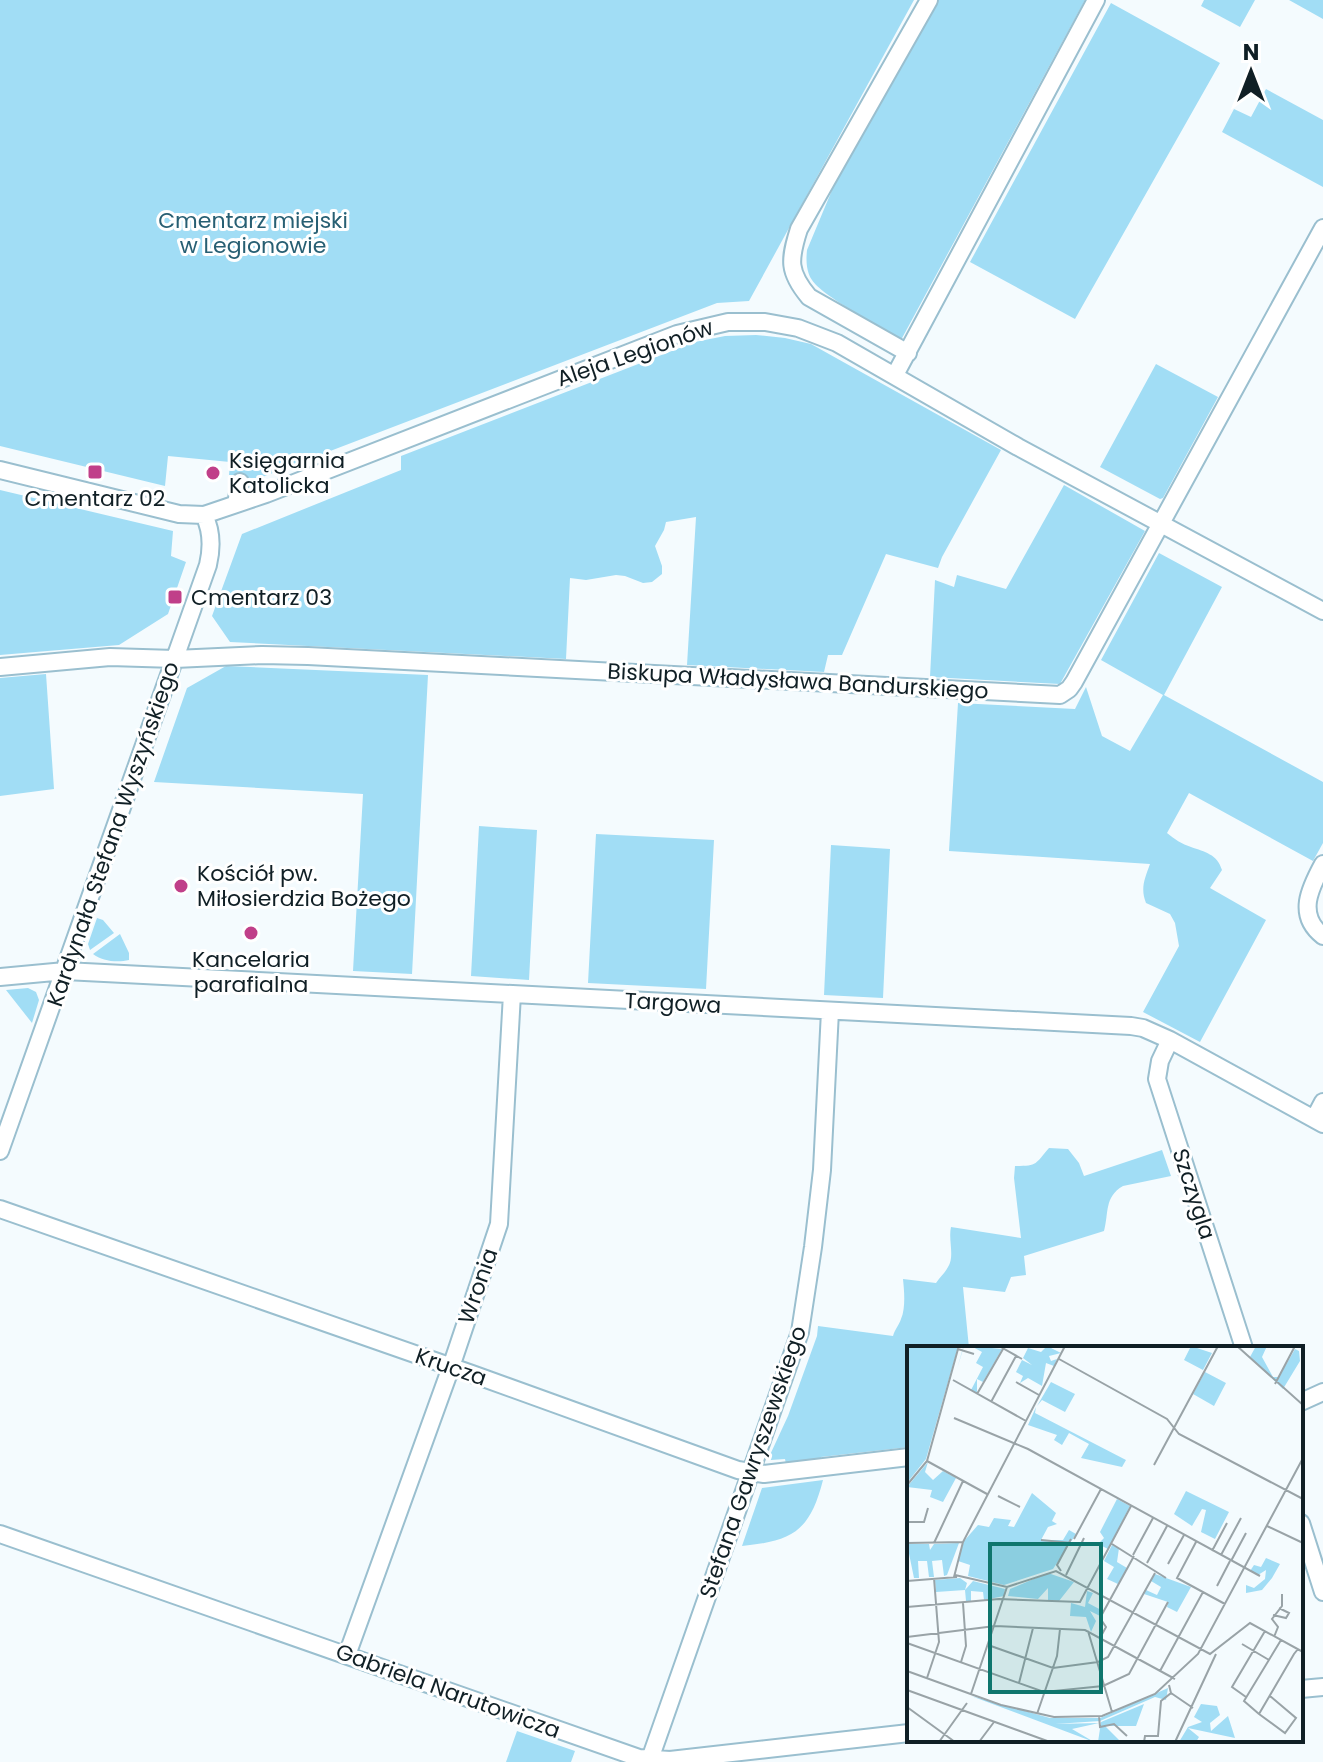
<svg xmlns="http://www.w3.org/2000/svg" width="1323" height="1762" font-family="Poppins,sans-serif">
  <rect width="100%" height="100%" fill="#f4fbfe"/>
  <path fill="#a1ddf5" d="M 0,0 L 914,0 L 749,301 L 717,303 L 257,479 L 229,475 L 230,462 L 168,456 L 165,486 L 0,446 Z
    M 936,0 L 1085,0 L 901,340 C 883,329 821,295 812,280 C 806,272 806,259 807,250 L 840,171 Z
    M 1204,0 L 1255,0 L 1240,27 L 1201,6 Z
    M 1289,0 L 1323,0 L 1323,19 Z
    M 1111,3 L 1220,63 L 1075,319 L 970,262 Z
    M 1266,89 L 1323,120 L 1323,187 L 1222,132 L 1234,109 L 1251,117 Z
    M 756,335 L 785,338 L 811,344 L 1001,450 L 942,557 L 938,568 L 886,554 L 842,655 L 828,655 L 824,672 L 687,665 L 696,517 L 666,522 L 664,530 L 655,546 L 662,566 L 662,574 L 652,582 L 643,583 L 625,576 L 616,575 L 586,580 L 570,578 L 566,659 L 230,642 L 212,616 L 242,534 L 401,470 L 401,456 L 695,342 L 725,336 Z
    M 1156,364 L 1218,397 L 1163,498 L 1160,499 L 1100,467 Z
    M 1064,485 L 1145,531 L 1060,684 L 930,677 L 935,580 L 954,587 L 957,575 L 1006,589 Z
    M 0,490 L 173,531 L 171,556 L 186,562 L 168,614 L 119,645 L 0,655 Z
    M 1159,553 L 1222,587 L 1164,695 L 1323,782 L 1323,843 L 1313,861 L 1189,793 L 1167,833 C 1174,839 1182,844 1191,847 C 1205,852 1217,854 1222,870 L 1210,888 L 1266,920 L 1200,1042 L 1143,1012 L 1179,946 L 1175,923 L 1170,914 L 1146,903 C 1140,888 1145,878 1150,864 L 949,851 L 958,703 L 1075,709 L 1086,687 L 1102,736 L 1130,751 L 1163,695 L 1101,660 Z
    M 226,666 L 428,675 L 412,974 L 353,971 L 363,794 L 154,782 L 187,688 Z
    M 46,674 L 54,789 L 0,796 L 0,678 Z
    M 479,826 L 537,830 L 529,980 L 471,976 Z
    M 596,834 L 714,840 L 706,989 L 588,983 Z
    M 831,845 L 890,849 L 883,998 L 824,995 Z
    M 97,918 L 103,920 L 114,933 L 90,950 L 88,944 Z
    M 120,934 L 129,953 L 129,960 C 117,963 102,961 93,954 Z
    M 28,988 L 36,992 L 39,1000 L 32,1023 L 6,990 Z
    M 1049,1148 L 1068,1149 L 1079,1163 L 1084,1176 L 1162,1150 L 1171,1176 L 1123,1186 C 1104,1197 1109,1213 1104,1231 L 1024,1256 L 1026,1275 L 1011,1277 L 1005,1292 L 963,1287 L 969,1348 L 909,1348 L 909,1447 L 821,1457 L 821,1460 L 786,1464 L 785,1459 L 771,1460 L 769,1457 L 788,1416 L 817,1336 L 818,1326 L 893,1336 C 895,1329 899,1325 901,1319 C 906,1307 904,1290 903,1279 L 936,1283 C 940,1277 945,1273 948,1267 C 955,1256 948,1240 951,1227 L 1021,1238 L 1014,1178 L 1015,1166 C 1038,1166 1035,1164 1049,1148 Z
    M 823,1480 C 810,1531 793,1541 742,1546 L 762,1488 Z
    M 517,1731 L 575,1751 L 571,1762 L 506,1762 Z"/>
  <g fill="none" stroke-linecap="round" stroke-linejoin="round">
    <g stroke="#9abfcf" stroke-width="20">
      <path id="minor" d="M 908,353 L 809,297 C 788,272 789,260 799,229 L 929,0
        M 895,375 L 1096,0
        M 0,470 L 179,514 L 204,515 L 266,494 L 677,334 L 728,322 L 765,322 L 798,328 L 837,343 L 1018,447 L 1323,611
        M 236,504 L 240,482
        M 0,667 L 110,657 L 175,659 L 262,655 L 308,656 L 1060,695 L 1069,689 L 1074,682 L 1323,228
        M 1323,864 C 1310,888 1296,915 1323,936
        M 0,977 L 65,971 L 1131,1026 L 1143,1028 L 1170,1040 L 1323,1124
        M 1170,1040 L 1160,1061 L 1157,1079 L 1244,1348
        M 1314,1119 L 1323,1102
        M 0,1151 L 208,565 C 212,548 212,531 204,515
        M 0,1209 L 472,1374 L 738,1470 L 764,1474 L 909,1457
        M 1301,1402 L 1323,1392
        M 1301,1523 L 1323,1592
        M 0,1534 L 639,1758 L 670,1760 L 909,1733
        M 347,1655 L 451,1367 L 499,1224 L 512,994
        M 1301,1689 L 1323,1687
        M 649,1762 L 800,1332 L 813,1247 L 822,1170 L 830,1011"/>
    </g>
    <use href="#minor" stroke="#fff" stroke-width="16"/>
  </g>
  <g fill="#c03f89" stroke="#fff" stroke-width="3">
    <rect x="87" y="464" width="16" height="16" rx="4"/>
    <circle cx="213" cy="473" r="8"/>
    <rect x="167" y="589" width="16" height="16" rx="4"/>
    <circle cx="181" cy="886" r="8"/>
    <circle cx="251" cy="933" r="8"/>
  </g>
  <g text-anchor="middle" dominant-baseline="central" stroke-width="6" stroke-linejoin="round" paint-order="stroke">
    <g font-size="22" fill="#275f73" stroke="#fff">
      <text x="253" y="220">Cmentarz miejski<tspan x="253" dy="25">w Legionowie</tspan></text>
    </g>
    <g font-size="22" fill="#101f25" stroke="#fff">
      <text transform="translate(635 353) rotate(-19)">Aleja Legionów</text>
      <text transform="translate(798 681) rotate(3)">Biskupa Władysława Bandurskiego</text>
      <text transform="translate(113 834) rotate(-71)">Kardynała Stefana Wyszyńskiego</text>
      <text transform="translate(673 1003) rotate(3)">Targowa</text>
      <text transform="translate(1194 1194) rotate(72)">Szczygla</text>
      <text transform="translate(478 1286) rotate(-71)">Wronia</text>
      <text transform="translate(451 1367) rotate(19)">Krucza</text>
      <text transform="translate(753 1462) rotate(-71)">Stefana Gawryszewskiego</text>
      <text transform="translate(448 1691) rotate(20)">Gabriela Narutowicza</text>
    </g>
    <g font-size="22" fill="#101f25" stroke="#fff" text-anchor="start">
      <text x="229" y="460">Księgarnia<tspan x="229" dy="25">Katolicka</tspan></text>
      <text x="95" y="498" text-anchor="middle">Cmentarz 02</text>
      <text x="191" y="597">Cmentarz 03</text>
      <text x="197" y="873">Kościół pw.<tspan x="197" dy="25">Miłosierdzia Bożego</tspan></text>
      <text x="251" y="959" text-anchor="middle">Kancelaria<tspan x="251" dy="25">parafialna</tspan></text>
    </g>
  </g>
  <g transform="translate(907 1346)">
    <rect width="396" height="396" fill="#f4fbfe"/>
    <path d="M 0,0 L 57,0 L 50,23 L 56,2 L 51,1 L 19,113 L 0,137 ZM 64,0 L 95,3 L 76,36 L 70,33 L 70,47 L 64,44 L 76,21 L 69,17 L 75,6 ZM 140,0 L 154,7 L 142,10 L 144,15 L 150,13 L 147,20 L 139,17 L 135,40 L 121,32 L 113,37 L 116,30 L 109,26 L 115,14 L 125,19 L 116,12 L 121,2 L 134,6 ZM 284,0 L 305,7 L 296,24 L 277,14 ZM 349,0 L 360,0 L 355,11 L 366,31 L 372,31 L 388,3 L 392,5 L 393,15 L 376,43 L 343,11 ZM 298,26 L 319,37 L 307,60 L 286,48 ZM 144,36 L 168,48 L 158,66 L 135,54 L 130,60 ZM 129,61 L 128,67 L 219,114 L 215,121 L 174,112 L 182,98 L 162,87 L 155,99 L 147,94 L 150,89 L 121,79 ZM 21,116 L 18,126 L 26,134 L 36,125 L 49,132 L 36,156 L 23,151 L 25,144 L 0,141 ZM 279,145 L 322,166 L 308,193 L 294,186 L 299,164 L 295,163 L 285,180 L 267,168 ZM 125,147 L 149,167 L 145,175 L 150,178 L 141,181 L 134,194 L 156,194 L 162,184 L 169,188 L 146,223 L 97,239 L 61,230 L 63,219 L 51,215 L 57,195 L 71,179 L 82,181 L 87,172 L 104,174 L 101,180 L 107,181 ZM 210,153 L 223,160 L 201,203 L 191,198 L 197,192 L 193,186 ZM 52,197 L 40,229 L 37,230 L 35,214 L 25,215 L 27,231 L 22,231 L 20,215 L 11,215 L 12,232 L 7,232 L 0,198 L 22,198 L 23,204 L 27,198 ZM 205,199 L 212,202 L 210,216 L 220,222 L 211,238 L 200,233 L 207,221 L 197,215 ZM 359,212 L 373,218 L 365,232 L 355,244 L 339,247 L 339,239 L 347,242 L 358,233 L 359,224 L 351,229 L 343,225 L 347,219 L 354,221 ZM 141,227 L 167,236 L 152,255 L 141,254 L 141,242 L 131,253 L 101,250 L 103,243 ZM 248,228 L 284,241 L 270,266 L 260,261 L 261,256 L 237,248 L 239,244 L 250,249 L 254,241 L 244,235 ZM 53,232 L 60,237 L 58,244 L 66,235 L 98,243 L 97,250 L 77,254 L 76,246 L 64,245 L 64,255 L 59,255 L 58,244 L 29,246 L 28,234 ZM 180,245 L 186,247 L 181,257 L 196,265 L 193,270 L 183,265 L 189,275 L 184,286 L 179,271 L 163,270 L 164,257 L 178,261 ZM 261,342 L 259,354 L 248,351 L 193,375 L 148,378 L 192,377 L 165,383 L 187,396 L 64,350 L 143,372 L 193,372 ZM 237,358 L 229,380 L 198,380 L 214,396 L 191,396 L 194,376 ZM 294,358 L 310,360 L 313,369 L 303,377 L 304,385 L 321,370 L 328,392 L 281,382 L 292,391 L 289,396 L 272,396 L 281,381 L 295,376 L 287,371 Z" fill="#a1ddf5"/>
    <path fill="none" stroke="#99a3a7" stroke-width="2" d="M 92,0 L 115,13M 330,0 L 396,59M 152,13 L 260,73 L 272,88 L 396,153M 46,34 L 119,75M 109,36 L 132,49M 368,38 L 388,0M 70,48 L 96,3M 84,56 L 109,10M 47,72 L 121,103 L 353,230M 20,115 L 80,148M 247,119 L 311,0M 0,139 L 20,115 L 51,3 L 67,8M 91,150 L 113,161M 0,176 L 17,176 L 21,162M 360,180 L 396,197M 167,193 L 194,143M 134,194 L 175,198M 289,196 L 270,232 L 318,258M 0,197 L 56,196M 27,197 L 56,135M 205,198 L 259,232M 305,205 L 320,177M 226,209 L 246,172M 314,209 L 334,172M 324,215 L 339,187M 240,217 L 260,180M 261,218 L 277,189M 154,225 L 150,219 L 164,193M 48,229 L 100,241 L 149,225 L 303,308 L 343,277 L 396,306M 159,229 L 177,192M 47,231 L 56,196 L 158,0M 0,235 L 50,231M 310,240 L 323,215M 0,261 L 92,253 L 173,256 L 224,160M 366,269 L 379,272 L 382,267 L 372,262M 181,285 L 205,366M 0,291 L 88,280 L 178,284 L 268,333M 367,291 L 371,281 L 365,273 L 375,260 L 375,248M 193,292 L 199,281 L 193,272 L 227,210M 0,297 L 137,346 L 196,340 L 222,328 L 261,256M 335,298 L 362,314M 81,299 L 146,322 L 191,316 L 201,311 L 248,227M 54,316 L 59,300 L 56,257M 0,325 L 94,359 L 147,371 L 195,370 L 248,348 L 291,308 L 396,112M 253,325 L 296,246M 20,332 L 32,296 L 27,232M 112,337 L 126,282M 0,344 L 143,396M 264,347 L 286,362M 64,348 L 100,241M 363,350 L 389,372 L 378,387 L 352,368 L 387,308 L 391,303M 339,351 L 325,341 L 358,285M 0,361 L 48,396M 130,368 L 150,310 L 153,283M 352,368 L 337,355 L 374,294M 192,370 L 193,381 L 207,378 L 220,390M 32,396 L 60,357M 72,396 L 87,376M 237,396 L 238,390 L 251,390 L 254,355 L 264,347 L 262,339M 268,396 L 309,308"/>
    <path fill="#0f766e" fill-opacity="0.15" stroke="#0f766e" stroke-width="4" d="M 83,198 L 194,198 L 194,346 L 83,346 Z"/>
    <rect width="396" height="396" fill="none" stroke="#101f25" stroke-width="4"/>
  </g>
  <g transform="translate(1251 72)" stroke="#ffffff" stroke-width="6" paint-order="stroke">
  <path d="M0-6L14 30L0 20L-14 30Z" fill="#101f25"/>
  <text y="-12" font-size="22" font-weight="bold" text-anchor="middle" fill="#101f25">N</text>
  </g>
</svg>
